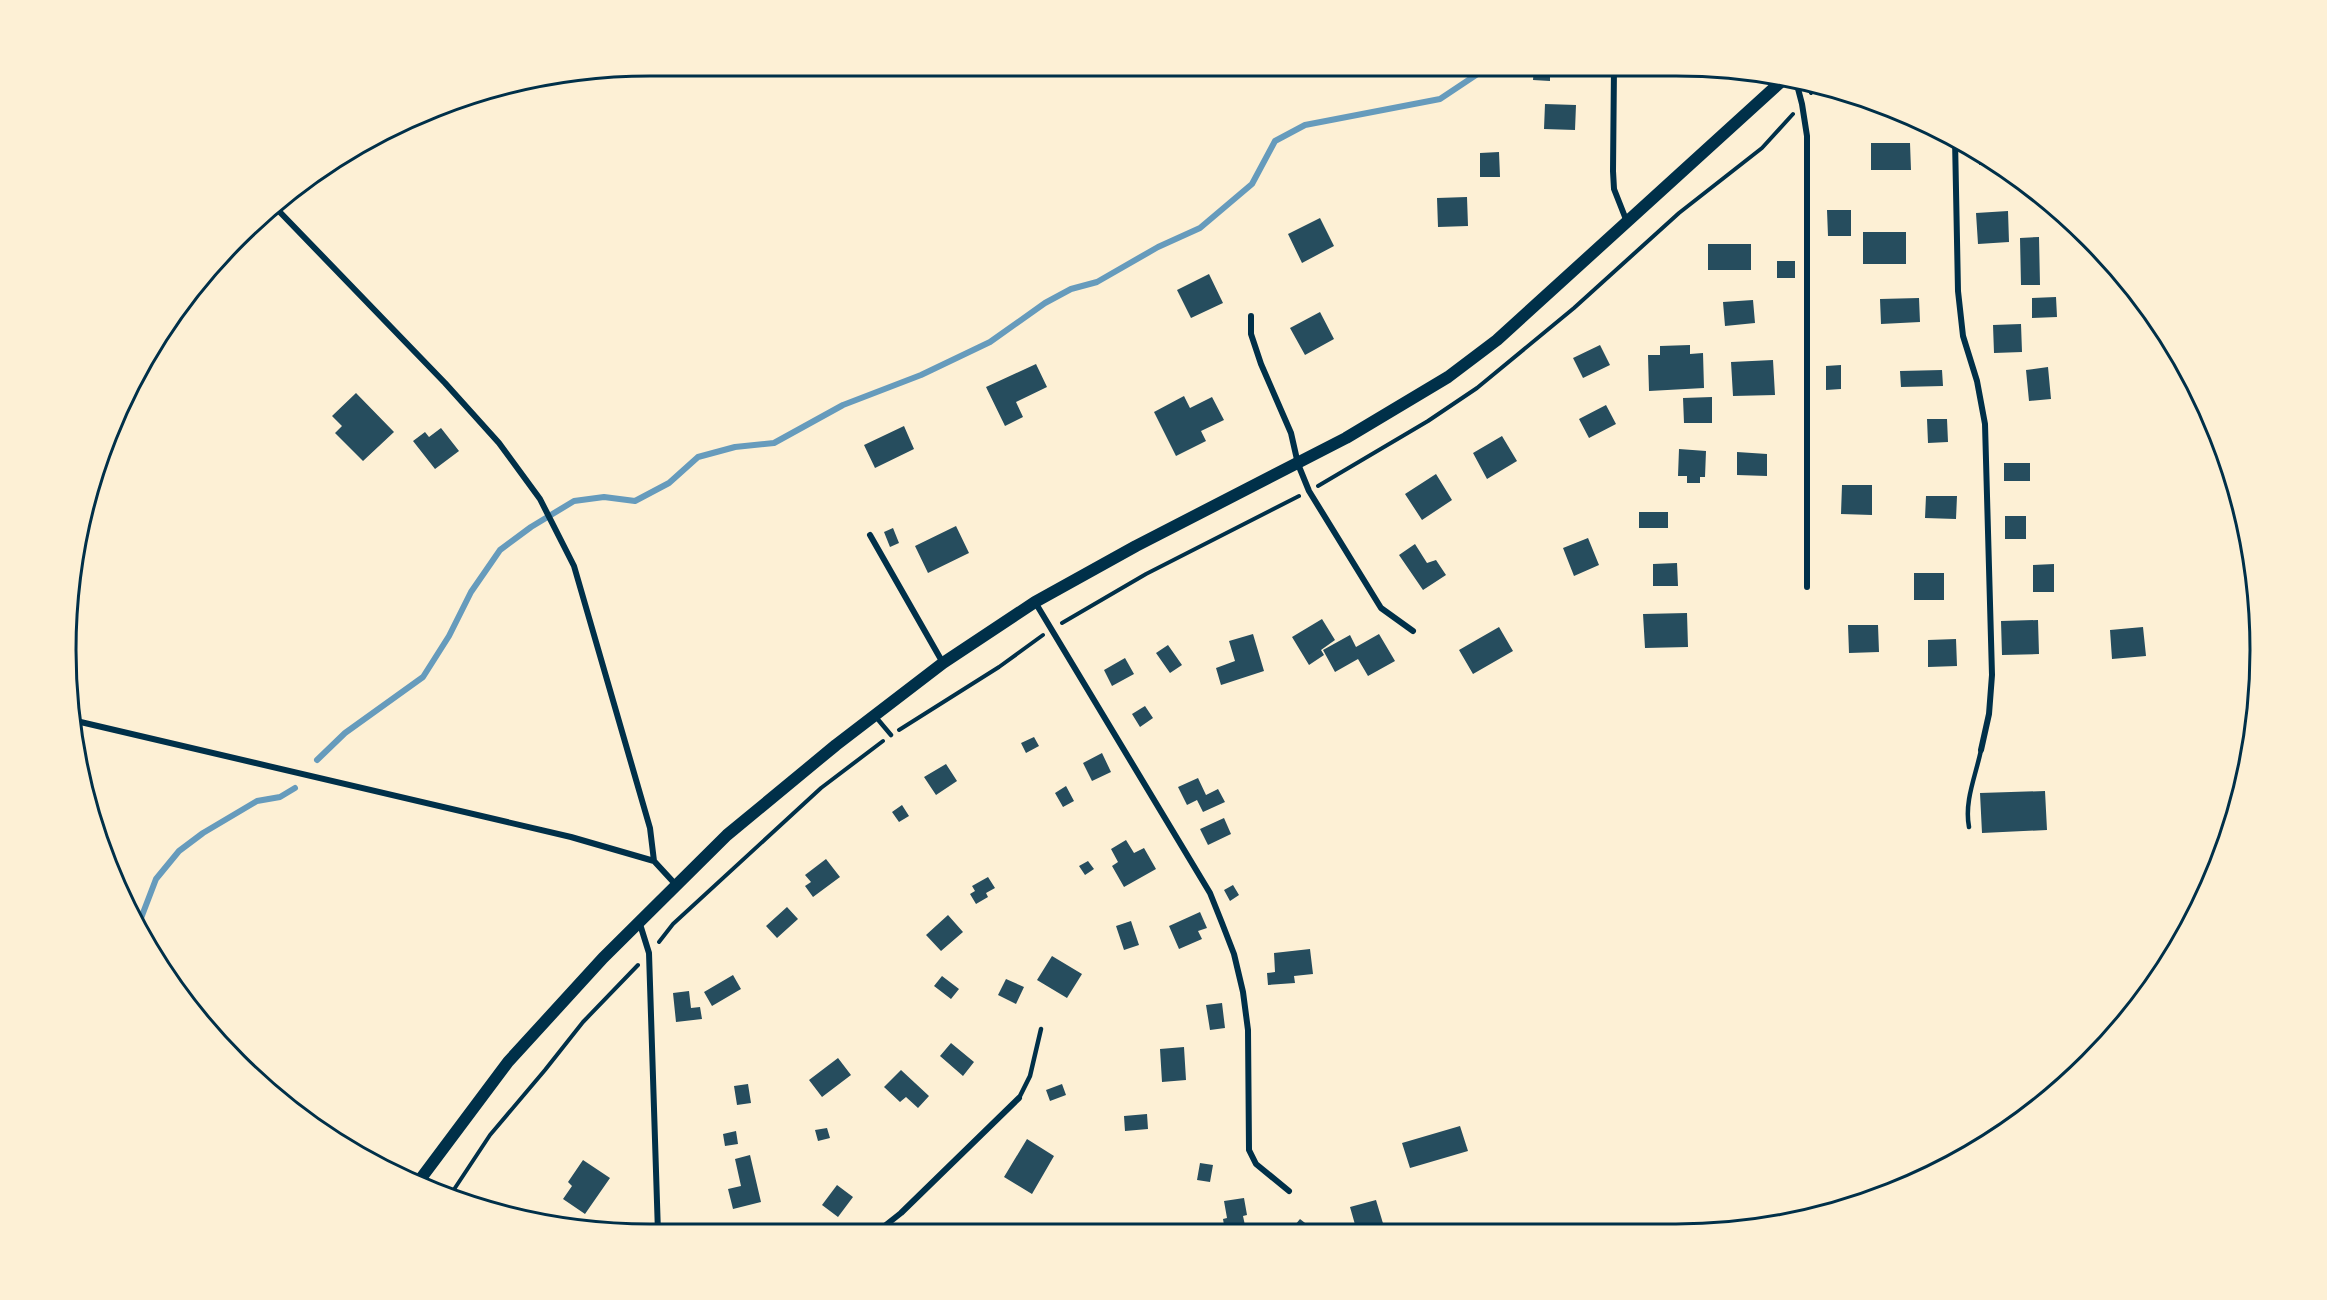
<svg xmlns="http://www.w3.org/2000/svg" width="2327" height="1300" font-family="'Titillium Web',sans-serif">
  <rect width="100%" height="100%" fill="#fdf0d5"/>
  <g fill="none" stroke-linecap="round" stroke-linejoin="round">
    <path stroke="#669bbc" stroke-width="6" d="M 317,760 L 345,733 L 423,677 L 449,636 L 471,592 L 500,550 L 531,527 L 574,501 L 604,497 L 635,501 L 669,483 L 698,457 L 735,447 L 774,443 L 843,405 L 921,375 L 990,342 L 1045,303 L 1071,289 L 1097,282 L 1158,247 L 1200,228 L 1252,184 L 1275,141 L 1305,125 L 1440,99 L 1488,67
      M 138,926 L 156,879 L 179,851 L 203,833 L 257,801 L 280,797 L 295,788"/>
  </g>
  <path fill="#264d5e" d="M 1534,67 L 1550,67 L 1550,81 L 1533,80 Z
    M 1545,104 L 1576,105 L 1575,130 L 1544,129 Z
    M 1871,143 L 1910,143 L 1911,170 L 1871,170 Z
    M 1499,152 L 1500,177 L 1480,177 L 1480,153 Z
    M 1979,152 L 1997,165 L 1979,165 Z
    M 1467,197 L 1468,226 L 1438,227 L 1437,198 Z
    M 1827,210 L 1851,210 L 1851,236 L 1828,236 Z
    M 2008,211 L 2009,242 L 1978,244 L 1976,213 Z
    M 1320,218 L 1334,246 L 1302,263 L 1288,234 Z
    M 1863,232 L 1906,232 L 1906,264 L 1863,264 Z
    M 2039,237 L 2040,285 L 2021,285 L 2020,238 Z
    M 1708,244 L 1751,244 L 1751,270 L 1708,270 Z
    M 1777,261 L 1795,261 L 1795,278 L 1777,278 Z
    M 1209,274 L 1223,303 L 1191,318 L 1177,290 Z
    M 2056,297 L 2057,317 L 2032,318 L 2032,298 Z
    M 1919,298 L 1920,322 L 1881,324 L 1880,299 Z
    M 1753,300 L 1755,323 L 1725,326 L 1723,302 Z
    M 1320,312 L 1334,339 L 1305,355 L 1290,328 Z
    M 2021,324 L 2022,352 L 1994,353 L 1993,325 Z
    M 1600,345 L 1610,365 L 1583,378 L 1573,358 Z
    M 1690,345 L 1690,354 L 1703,353 L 1704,388 L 1649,391 L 1648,355 L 1660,355 L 1660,346 Z
    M 1773,360 L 1775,395 L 1733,396 L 1731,362 Z
    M 1036,364 L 1047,387 L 1016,402 L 1023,417 L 1005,426 L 986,387 Z
    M 1841,365 L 1841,389 L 1826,390 L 1826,366 Z
    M 2048,367 L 2051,399 L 2029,401 L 2026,370 Z
    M 1942,370 L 1943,386 L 1901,387 L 1900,371 Z
    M 356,393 L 394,432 L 363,461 L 335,433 L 342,426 L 332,416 Z
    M 1184,396 L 1190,408 L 1212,397 L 1224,420 L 1201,431 L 1206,441 L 1176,456 L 1154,412 Z
    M 1712,397 L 1712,423 L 1684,423 L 1683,398 Z
    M 1606,405 L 1616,424 L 1589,438 L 1579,419 Z
    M 1927,419 L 1947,419 L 1948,442 L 1928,443 Z
    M 904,426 L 914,449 L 875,468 L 864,445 Z
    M 441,428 L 459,451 L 435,469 L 413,441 L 425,432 L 429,437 Z
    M 1502,436 L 1517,461 L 1487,479 L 1473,453 Z
    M 1679,449 L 1706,451 L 1705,477 L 1700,477 L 1700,483 L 1687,483 L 1687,476 L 1678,476 Z
    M 1737,452 L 1767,454 L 1767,476 L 1737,475 Z
    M 2004,463 L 2030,463 L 2030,481 L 2004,481 Z
    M 1436,474 L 1452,500 L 1422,520 L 1405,494 Z
    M 1842,485 L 1872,485 L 1872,515 L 1841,514 Z
    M 1926,496 L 1957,496 L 1956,519 L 1925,518 Z
    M 1639,512 L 1668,512 L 1668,528 L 1639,528 Z
    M 2005,516 L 2026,516 L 2026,539 L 2005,539 Z
    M 956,526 L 969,553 L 928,573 L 915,546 Z
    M 893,528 L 899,543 L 890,547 L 884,532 Z
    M 1588,538 L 1599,565 L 1574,576 L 1563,548 Z
    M 1415,544 L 1427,563 L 1436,560 L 1446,575 L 1423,590 L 1399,555 Z
    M 1677,563 L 1678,586 L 1653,586 L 1653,564 Z
    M 2054,564 L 2054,592 L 2033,592 L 2033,565 Z
    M 1914,573 L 1944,573 L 1944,600 L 1914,600 Z
    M 1687,613 L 1688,647 L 1645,648 L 1643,614 Z
    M 1322,619 L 1335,640 L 1321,650 L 1324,655 L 1309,665 L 1292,637 Z
    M 2038,620 L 2039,654 L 2002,655 L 2001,621 Z
    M 1848,625 L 1878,625 L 1879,652 L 1849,653 Z
    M 1499,627 L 1513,651 L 1473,674 L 1459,650 Z
    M 2143,627 L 2146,656 L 2112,659 L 2110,630 Z
    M 1253,634 L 1264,671 L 1221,685 L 1216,668 L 1235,661 L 1229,641 Z
    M 1379,634 L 1395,661 L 1368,676 L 1358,659 L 1335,672 L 1323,650 L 1350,635 L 1356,647 Z
    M 1956,639 L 1957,666 L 1928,667 L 1928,640 Z
    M 1168,645 L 1182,665 L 1170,673 L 1156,653 Z
    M 1125,658 L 1134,674 L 1112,686 L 1104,670 Z
    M 1145,706 L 1153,718 L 1140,727 L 1132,714 Z
    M 1034,737 L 1039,746 L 1026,753 L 1021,743 Z
    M 1102,753 L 1111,772 L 1092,781 L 1083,763 Z
    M 946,764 L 957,781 L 936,795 L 924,777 Z
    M 1198,778 L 1206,795 L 1218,789 L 1225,802 L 1203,812 L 1197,800 L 1187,805 L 1178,787 Z
    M 1066,786 L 1074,801 L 1063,807 L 1055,793 Z
    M 2045,791 L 2047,830 L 1982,833 L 1980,793 Z
    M 902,805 L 909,816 L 899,822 L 892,812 Z
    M 1224,818 L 1231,834 L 1208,845 L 1200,829 Z
    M 1126,840 L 1134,853 L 1144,848 L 1156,869 L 1124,887 L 1112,866 L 1118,862 L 1111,849 Z
    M 826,859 L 840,877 L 813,897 L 805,886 L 811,882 L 805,875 Z
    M 1088,861 L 1094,869 L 1085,875 L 1079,866 Z
    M 988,877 L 995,888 L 986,893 L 988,897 L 976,904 L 970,894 L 975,891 L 972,886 Z
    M 1233,885 L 1239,895 L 1230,901 L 1224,890 Z
    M 787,907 L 798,919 L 777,938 L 766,926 Z
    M 1200,912 L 1207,928 L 1198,931 L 1202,939 L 1179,949 L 1169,926 Z
    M 948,915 L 963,932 L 941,951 L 926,935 Z
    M 1131,921 L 1139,945 L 1124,950 L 1116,926 Z
    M 1310,949 L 1313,974 L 1294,976 L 1295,983 L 1268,985 L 1267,973 L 1275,972 L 1274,953 Z
    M 1052,956 L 1082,974 L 1067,998 L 1037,980 Z
    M 733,975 L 741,989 L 712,1006 L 704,992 Z
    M 942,976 L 959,989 L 951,999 L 934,986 Z
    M 1006,979 L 1024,987 L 1016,1004 L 998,995 Z
    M 689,991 L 691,1008 L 700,1007 L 702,1019 L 676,1022 L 673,993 Z
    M 1222,1003 L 1225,1028 L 1210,1030 L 1206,1005 Z
    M 951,1043 L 974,1062 L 963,1076 L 940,1056 Z
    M 1184,1047 L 1186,1080 L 1162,1082 L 1160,1049 Z
    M 838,1058 L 851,1075 L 822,1097 L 809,1080 Z
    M 901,1070 L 929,1096 L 918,1108 L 906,1097 L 900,1102 L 884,1087 Z
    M 748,1084 L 751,1103 L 737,1105 L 734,1086 Z
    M 1062,1084 L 1066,1095 L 1050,1101 L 1046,1090 Z
    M 1147,1114 L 1148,1129 L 1125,1131 L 1124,1116 Z
    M 1460,1126 L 1468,1151 L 1410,1168 L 1402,1143 Z
    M 827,1128 L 830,1138 L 818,1141 L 815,1130 Z
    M 736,1131 L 738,1144 L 725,1146 L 723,1134 Z
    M 1027,1139 L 1054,1156 L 1032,1194 L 1004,1177 Z
    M 750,1155 L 761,1202 L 733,1209 L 728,1189 L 741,1186 L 735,1159 Z
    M 583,1160 L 610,1178 L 585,1214 L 563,1199 L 572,1186 L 568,1182 Z
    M 1200,1163 L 1213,1165 L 1210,1182 L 1197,1180 Z
    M 837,1185 L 853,1197 L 838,1217 L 822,1205 Z
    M 1244,1198 L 1247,1215 L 1243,1216 L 1246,1230 L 1216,1231 L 1215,1227 L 1224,1225 L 1223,1219 L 1227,1218 L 1224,1201 Z
    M 1376,1200 L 1385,1230 L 1349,1230 L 1356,1228 L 1350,1207 Z
    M 1300,1219 L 1314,1230 L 1290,1231 Z"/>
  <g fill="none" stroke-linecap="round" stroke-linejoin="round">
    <path stroke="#003049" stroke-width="4" d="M 1811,93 L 1818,84
      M 1318,486 L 1428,421 L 1477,388 L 1574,308 L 1679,213 L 1762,148 L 1793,114
      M 1062,623 L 1146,574 L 1299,496
      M 899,730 L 999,667 L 1043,635
      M 659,942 L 673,924 L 821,788 L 883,741
      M 451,1194 L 490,1135 L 545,1070 L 583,1022 L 638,965"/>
    <path stroke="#003049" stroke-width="4.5" d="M 875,716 L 891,735
      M 1969,827 C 1964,801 1976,775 1981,750
      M 1019,1098 L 1030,1076 L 1041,1029"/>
    <path stroke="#003049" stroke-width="6" d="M 1614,67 L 1613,171 L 1614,189 L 1627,222
      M 1796,81 L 1802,104 L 1807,136 L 1807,587
      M 1955,139 L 1958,291 L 1963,336 L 1977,381 L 1985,424 L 1992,675 L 1989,714 L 1981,750
      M 274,206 L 445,383 L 499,443 L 540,499 L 574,566 L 650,828 L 654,861
      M 1251,316 L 1251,334 L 1261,364 L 1291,433 L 1298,464 L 1309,491 L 1381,608 L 1413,631
      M 870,535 L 943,663
      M 1035,602 L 1210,893 L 1222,923 L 1234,954 L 1243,992 L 1248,1030 L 1249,1150 L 1256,1164 L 1289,1191
      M 72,720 L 571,837 L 654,861 L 677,886
      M 639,921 L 649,953 L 658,1233
      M 877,1232 L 901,1213 L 1019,1098"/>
    <path stroke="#003049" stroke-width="12" d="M 419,1181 L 508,1062 L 603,958 L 727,835 L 836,745 L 943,663 L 1035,602 L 1136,546 L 1346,438 L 1448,377 L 1497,340 L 1784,79"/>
  </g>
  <path d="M0 0H2327V1300H0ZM650 76H1676A574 574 0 0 1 2250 650V650A574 574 0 0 1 1676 1224H650A574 574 0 0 1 76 650V650A574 574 0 0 1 650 76Z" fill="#fdf0d5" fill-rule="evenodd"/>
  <path fill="none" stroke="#003049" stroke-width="3" d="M650 76H1676A574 574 0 0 1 2250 650V650A574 574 0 0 1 1676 1224H650A574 574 0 0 1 76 650V650A574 574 0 0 1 650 76Z"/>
</svg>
